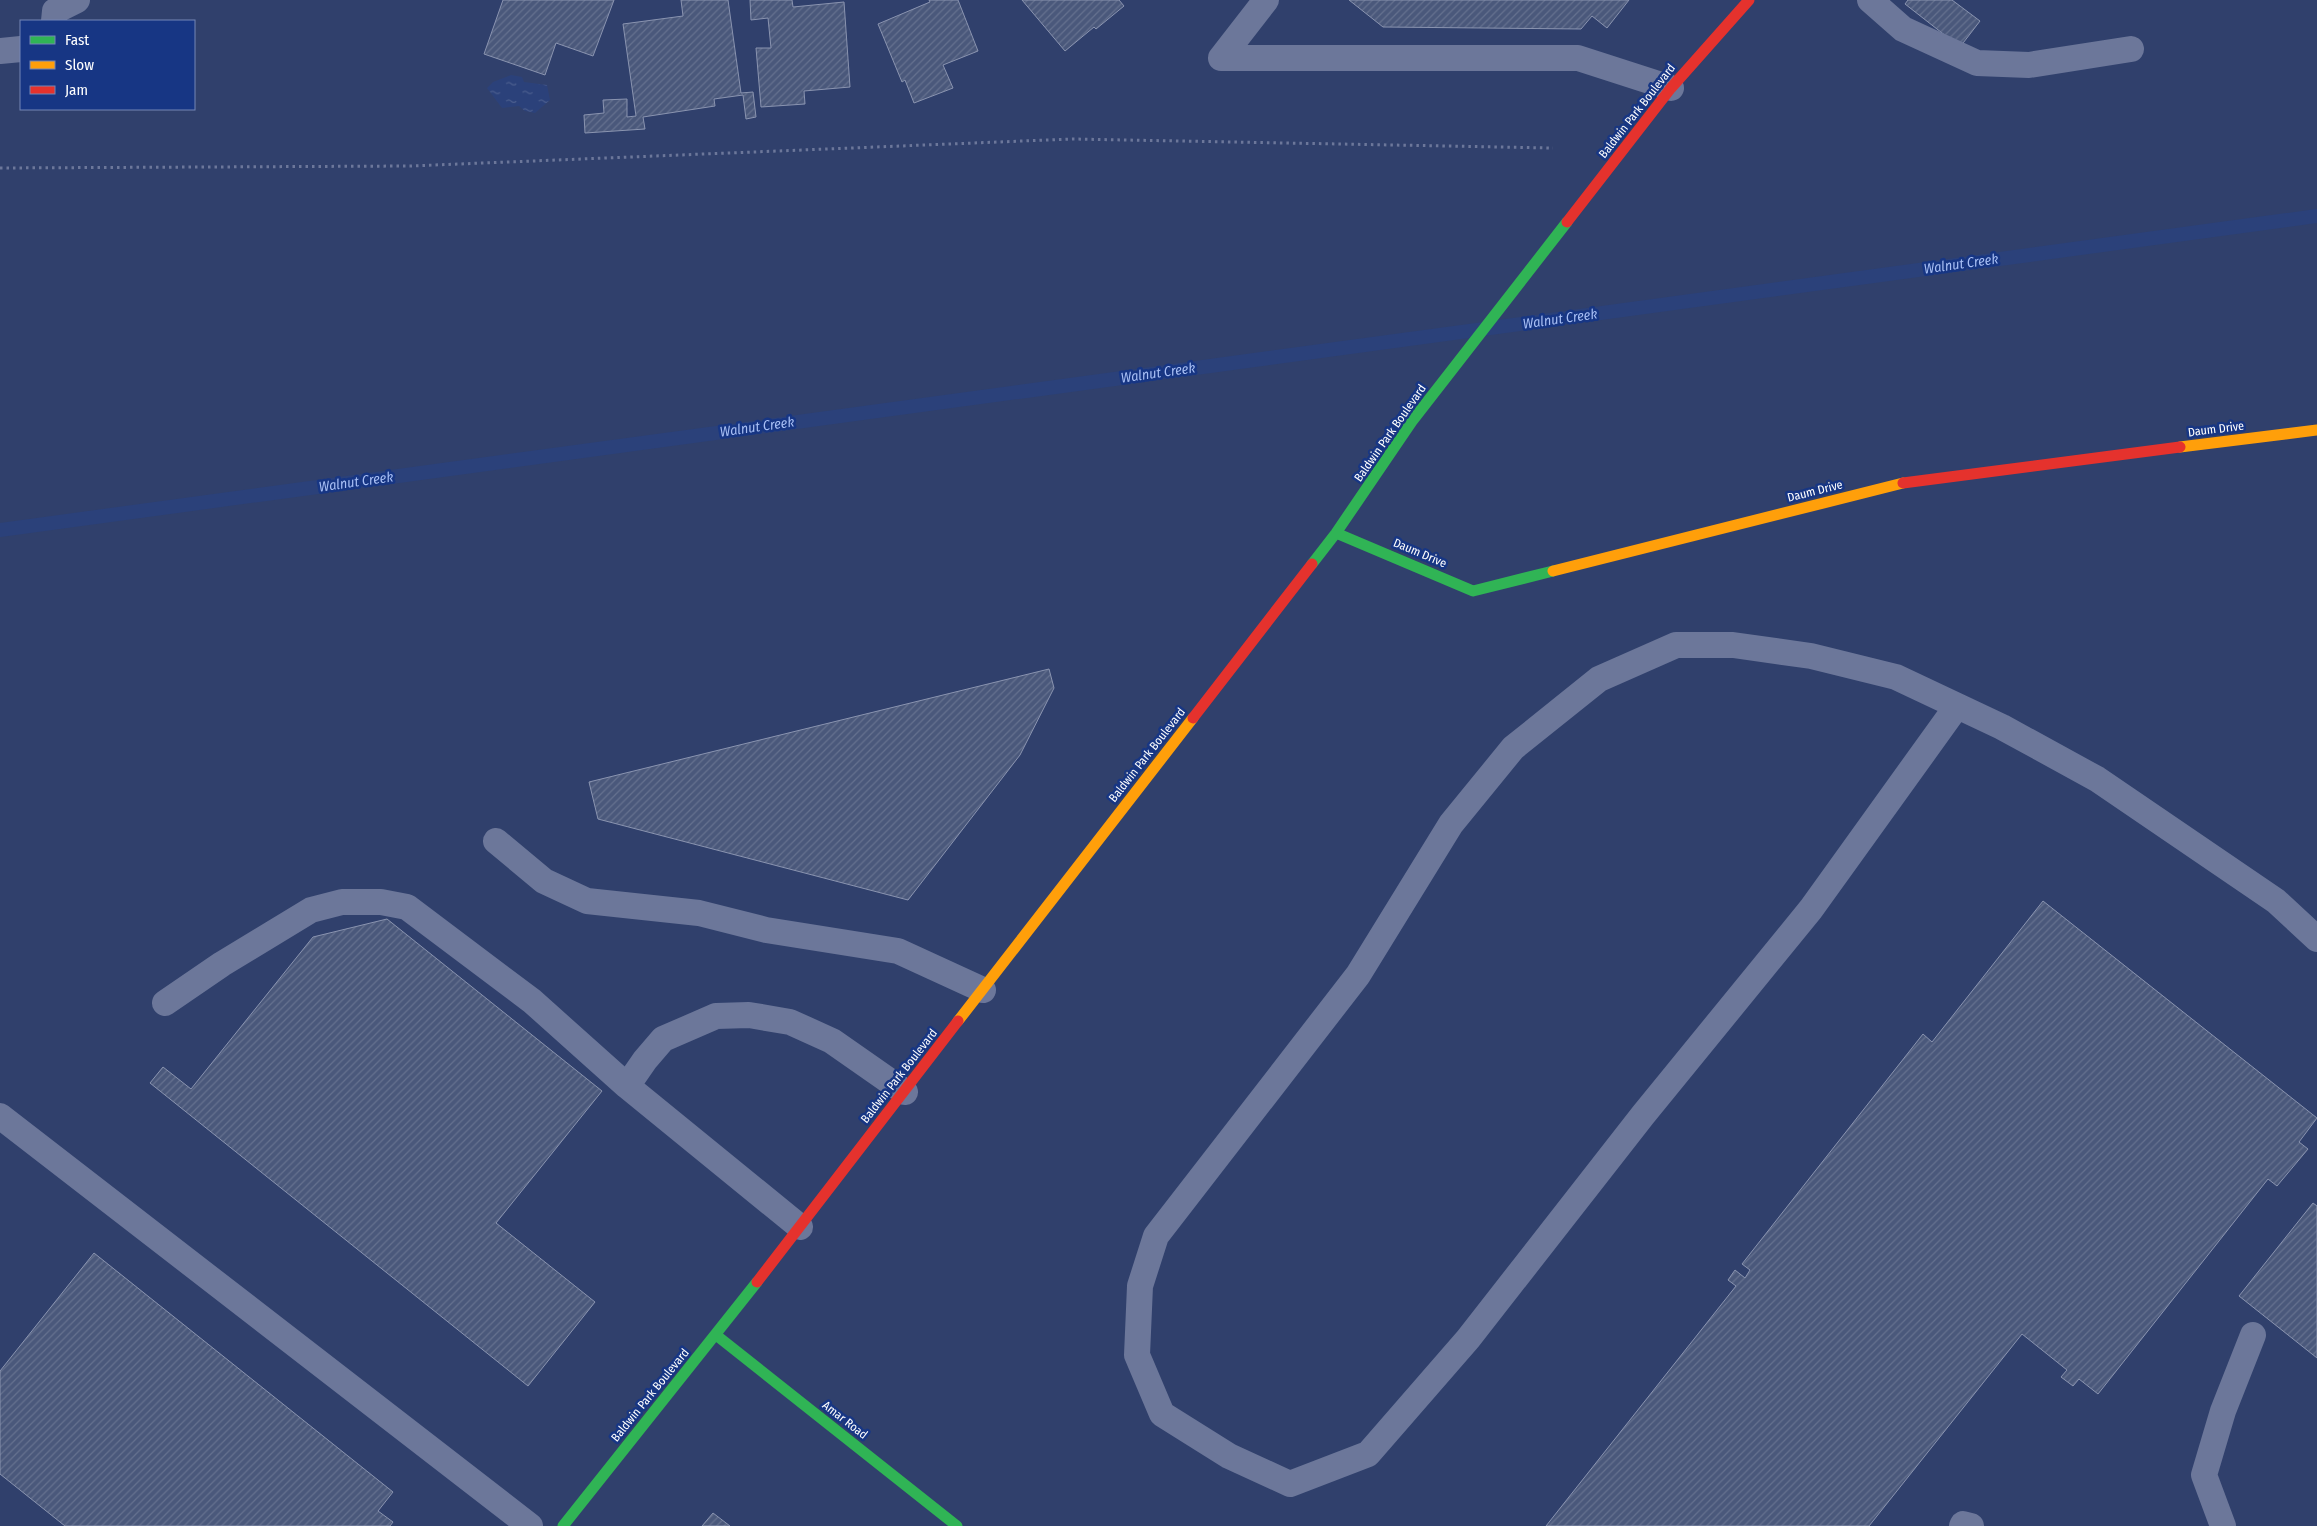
<svg xmlns="http://www.w3.org/2000/svg" width="2317" height="1526" font-family="'Fira Sans Condensed',sans-serif">
  <defs>
    <pattern id="water-ripples" width="26" height="14" patternUnits="userSpaceOnUse" patternTransform="scale(1.25)"><rect width="26" height="14" fill="#2b417a"/><path d="M2 4q2-2 4 0t4 0M15 11q2-2 4 0t4 0" fill="none" stroke="#4b5e8e"/></pattern>
    <pattern id="building-hatch" width="6" height="6" patternUnits="userSpaceOnUse" patternTransform="scale(1.25)"><rect width="6" height="6" fill="#4a587b"/><path d="M-1 1l2-2M0 6l6-6M5 7l2-2" fill="none" stroke="#65718f"/></pattern>
  </defs>
  <rect width="100%" height="100%" fill="#30406c"/>
  <path fill="url(#water-ripples)" d="M 511,75 L 522,77 L 524,82 L 547,85 L 550,100 L 535,113 L 525,111 L 519,106 L 502,108 L 487,88 L 493,82 Z"/>
  <g fill="none" stroke-linecap="round" stroke-linejoin="round">
    <path stroke="#2b417a" stroke-width="14" d="M 0,530 L 2317,216"/>
  </g>
  <path fill="url(#building-hatch)" stroke="#8a94b0" d="M 503,0 L 614,0 L 593,56 L 556,43 L 545,75 L 484,54 Z
    M 681,0 L 728,0 L 741,93 L 753,92 L 756,117 L 746,119 L 743,95 L 714,99 L 715,106 L 643,117 L 645,129 L 585,133 L 584,115 L 604,113 L 603,100 L 627,99 L 627,117 L 636,116 L 623,24 L 683,16 Z
    M 750,0 L 792,0 L 793,7 L 844,2 L 850,87 L 804,91 L 805,104 L 761,107 L 756,48 L 771,48 L 768,18 L 751,20 Z
    M 929,0 L 958,0 L 978,51 L 943,65 L 953,88 L 914,103 L 905,80 L 902,82 L 878,24 L 930,2 Z
    M 1022,0 L 1119,0 L 1124,6 L 1096,29 L 1094,27 L 1065,51 Z
    M 1349,0 L 1629,0 L 1607,28 L 1592,16 L 1581,29 L 1383,27 Z
    M 1908,0 L 1952,0 L 1980,21 L 1960,47 L 1905,4 Z
    M 1049,669 L 1054,688 L 1020,755 L 908,900 L 598,819 L 589,782 Z
    M 2043,901 L 2317,1118 L 2299,1142 L 2308,1149 L 2277,1186 L 2268,1179 L 2098,1394 L 2079,1379 L 2073,1386 L 2061,1377 L 2067,1370 L 2022,1334 L 1869,1526 L 1546,1526 L 1736,1286 L 1728,1280 L 1735,1270 L 1745,1278 L 1750,1270 L 1742,1264 L 1923,1034 L 1932,1042 Z
    M 387,919 L 602,1091 L 496,1223 L 595,1302 L 528,1386 L 150,1083 L 163,1067 L 191,1089 L 313,937 Z
    M 2313,1203 L 2317,1206 L 2317,1358 L 2239,1296 Z
    M 94,1253 L 393,1492 L 378,1511 L 393,1522 L 390,1526 L 65,1526 L 0,1474 L 0,1371 Z
    M 713,1513 L 730,1526 L 702,1526 Z"/>
  <g fill="none" stroke-linecap="round" stroke-linejoin="round">
    <path stroke="#6c779a" stroke-width="3" stroke-dasharray="2.5 4" stroke-linecap="butt" d="M 0,168 L 410,166 L 1072,139 L 1553,148"/>
    <path stroke="#6c779a" stroke-width="26" d="M 1870,0 L 1903,29 L 1977,63 L 2029,65 L 2131,49
      M 54,21 L 55,11 L 77,0
      M 0,51 L 21,49
      M 1221,58 L 1578,58 L 1671,88
      M 1221,58 L 1266,0
      M 1957,706 L 1811,909 L 1643,1115 L 1468,1339 L 1368,1454 L 1290,1484 L 1229,1456 L 1162,1414 L 1137,1355 L 1140,1286 L 1156,1236 L 1358,975 L 1451,824 L 1513,748 L 1599,679 L 1676,645 L 1733,645 L 1811,656 L 1896,677 L 2002,727 L 2097,779 L 2276,901 L 2317,939
      M 496,841 L 544,881 L 587,901 L 699,913 L 766,930 L 898,951 L 983,990
      M 165,1003 L 222,964 L 311,910 L 342,902 L 381,902 L 407,907 L 532,1001 L 627,1086 L 800,1227
      M 627,1086 L 645,1060 L 663,1039 L 716,1016 L 749,1015 L 790,1022 L 832,1041 L 905,1092
      M 0,1116 L 530,1526
      M 1962,1526 L 1963,1524 L 1971,1526
      M 2223,1526 L 2204,1475 L 2223,1411 L 2253,1335"/>
    <path stroke="#30b455" stroke-width="11" d="M 1336,533 L 1473,591 L 1553,571
      M 1312,564 L 1336,533 L 1413,420 L 1567,222
      M 716,1335 L 957,1526
      M 563,1526 L 757,1282"/>
    <path stroke="#ff9f0a" stroke-width="11" d="M 2180,447 L 2317,430
      M 1553,571 L 1903,483
      M 958,1021 L 1193,718"/>
    <path stroke="#e5322d" stroke-width="11" d="M 1567,222 L 1671,88 L 1749,0
      M 1903,483 L 2180,447
      M 1193,718 L 1312,564
      M 757,1282 L 958,1021"/>
  </g>
  <g text-anchor="middle" dominant-baseline="central" stroke-width="5" stroke-linejoin="round" paint-order="stroke">
    <g font-size="12" fill="#fff" stroke="#173684">
      <text transform="translate(1637 111) rotate(-52)">Baldwin Park Boulevard</text>
      <text transform="translate(2216 429) rotate(-7)">Daum Drive</text>
      <text transform="translate(1390 433) rotate(-55)">Baldwin Park Boulevard</text>
      <text transform="translate(1815 491) rotate(-14)">Daum Drive</text>
      <text transform="translate(1420 553) rotate(23)">Daum Drive</text>
      <text transform="translate(1147 755) rotate(-52)">Baldwin Park Boulevard</text>
      <text transform="translate(899 1076) rotate(-52)">Baldwin Park Boulevard</text>
      <text transform="translate(650 1395) rotate(-51)">Baldwin Park Boulevard</text>
      <text transform="translate(845 1420) rotate(38)">Amar Road</text>
    </g>
    <g font-size="14" font-style="italic" fill="#a7bef4" stroke="#173684">
      <text transform="translate(1961 264) rotate(-8)">Walnut Creek</text>
      <text transform="translate(1560 319) rotate(-8)">Walnut Creek</text>
      <text transform="translate(1158 373) rotate(-8)">Walnut Creek</text>
      <text transform="translate(757 427) rotate(-8)">Walnut Creek</text>
      <text transform="translate(356 482) rotate(-8)">Walnut Creek</text>
    </g>
  </g>
  <rect x="20" y="20" width="175" height="90" fill="#173684" stroke="#7486b5"/>
  <rect x="30" y="36" width="25" height="8" fill="#30b455" stroke="#7486b5"/>
  <text x="65" y="45" font-size="15" fill="#ffffff">Fast</text>
  <rect x="30" y="61" width="25" height="8" fill="#ff9f0a" stroke="#7486b5"/>
  <text x="65" y="70" font-size="15" fill="#ffffff">Slow</text>
  <rect x="30" y="86" width="25" height="8" fill="#e5322d" stroke="#7486b5"/>
  <text x="65" y="95" font-size="15" fill="#ffffff">Jam</text>
</svg>
